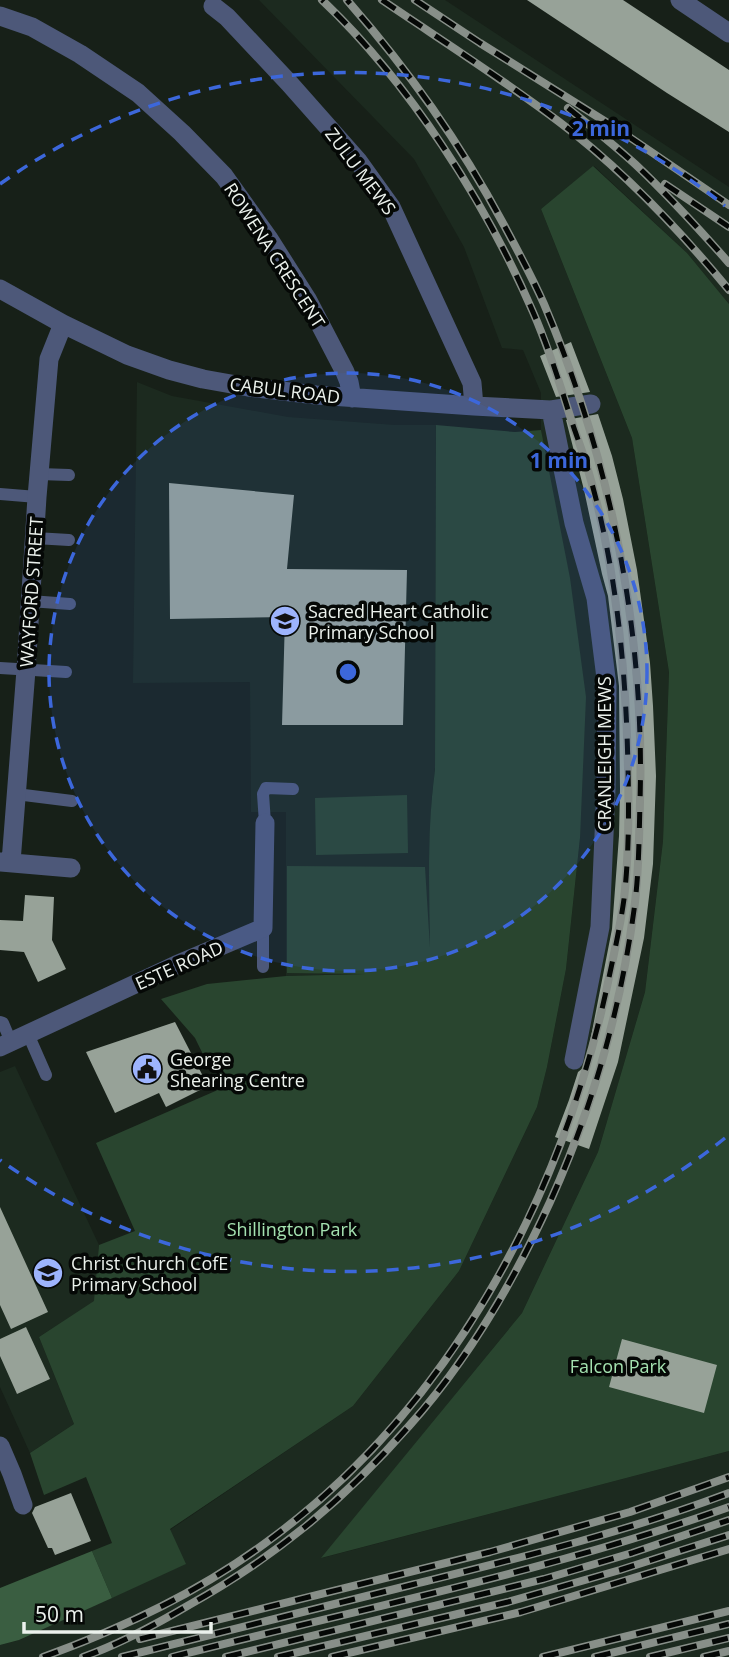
<svg xmlns="http://www.w3.org/2000/svg" width="729" height="1657" font-family="'Open Sans',sans-serif">
  <rect width="100%" height="100%" fill="#172018"/>
  <path fill="#1c2a1f" d="M 259,0 L 445,0 L 729,187 L 729,304 L 687,253 L 594,166 L 541,209 L 632,438 L 669,672 L 663,841 L 645,992 L 598,1152 L 522,1313 L 322,1558 L 729,1451 L 729,1657 L 0,1657 L 0,1645 L 19,1640 L 185,1564 L 170,1530 L 353,1406 L 459,1271 L 537,1107 L 547,1067 L 566,969 L 580,838 L 541,430 L 541,393 L 523,350 L 502,348 L 464,247 L 414,159 Z
    M 137,382 L 172,396 L 288,417 L 395,425 L 436,425 L 435,770 L 432,794 L 429,855 L 430,972 L 286,976 L 286,812 L 251,812 L 250,682 L 133,683 Z
    M 15,1066 L 99,1245 L 95,1301 L 39,1337 L 74,1424 L 30,1453 L 0,1387 L 0,1072 Z"/>
  <path fill="#29452f" d="M 593,166 L 687,253 L 729,304 L 729,1451 L 321,1558 L 522,1313 L 598,1152 L 645,992 L 663,841 L 669,672 L 632,438 L 541,209 Z
    M 436,425 L 515,432 L 541,430 L 570,578 L 586,697 L 580,838 L 566,969 L 547,1067 L 537,1107 L 459,1271 L 353,1406 L 170,1529 L 186,1564 L 112,1598 L 92,1551 L 112,1543 L 86,1477 L 44,1495 L 30,1453 L 74,1424 L 39,1337 L 94,1301 L 99,1245 L 135,1231 L 96,1143 L 220,1089 L 195,1038 L 161,999 L 207,984 L 286,976 L 365,974 L 287,973 L 287,866 L 425,867 L 430,948 C 429,889 427,829 435,770 Z
    M 407,795 L 408,853 L 316,855 L 315,798 Z"/>
  <path fill="#3a5e41" d="M 92,1551 L 112,1598 L 19,1640 L 0,1645 L 0,1588 Z"/>
  <path fill="#97a298" d="M 527,0 L 623,0 L 729,70 L 729,132 L 667,93 Z
    M 571,342 L 590,392 L 556,397 L 540,356 Z
    M 598,414 L 612,456 L 623,499 L 637,570 L 650,663 L 653,706 L 656,776 L 653,864 L 644,938 L 618,1062 L 589,1149 L 555,1137 L 569,1100 L 578,1072 L 583,1068 L 586,1062 L 612,929 L 619,836 L 620,789 L 619,686 L 608,596 L 602,574 L 584,490 L 566,420 Z
    M 169,483 L 294,495 L 287,569 L 407,570 L 403,725 L 282,725 L 285,617 L 170,619 Z
    M 25,895 L 54,897 L 52,940 L 66,969 L 38,982 L 24,952 L 0,950 L 0,920 L 23,921 Z
    M 175,1022 L 208,1086 L 166,1107 L 159,1093 L 115,1113 L 86,1052 Z
    M 0,1207 L 48,1312 L 11,1329 L 0,1305 Z
    M 26,1327 L 50,1379 L 17,1394 L 0,1356 L 0,1339 Z
    M 622,1339 L 717,1365 L 704,1413 L 609,1387 Z
    M 71,1493 L 91,1541 L 55,1555 L 52,1548 L 48,1548 L 32,1513 L 35,1507 Z"/>
  <g fill="none" stroke-linecap="round" stroke-linejoin="round">
    <path stroke="#4d5879" stroke-width="12" d="M 39,474 L 69,475
      M 0,494 L 37,497
      M 35,538 L 69,540
      M 30,601 L 70,604
      M 0,668 L 66,672
      M 16,794 L 72,801
      M 265,823 L 263,794 L 266,788 L 293,789
      M 263,967 L 263,928
      M 0,1022 L 3,1023 L 11,1042
      M 28,1034 L 46,1075"/>
    <path stroke="#4d5879" stroke-width="19" d="M 680,0 L 729,33
      M 213,6 L 227,17 L 289,83 L 358,161 L 391,207 L 472,383 L 474,406
      M 0,16 L 32,27 L 80,54 L 138,93 L 182,133 L 224,176 L 269,239 L 307,299 L 345,372 L 349,382 L 352,398
      M 0,289 L 63,324 L 127,355 L 169,370 L 203,379 L 248,387 L 316,395 L 474,406 L 551,410 L 591,404
      M 551,410 L 574,523 L 596,598 L 607,686 L 606,789 L 600,927 L 574,1060
      M 1,862 L 71,868
      M 11,862 L 26,670 L 37,497 L 49,359 L 63,324
      M 0,1047 L 176,965 L 263,928 L 265,823
      M 0,1446 L 12,1474 L 23,1505"/>
    <g stroke="#888f89" stroke-width="8">
      <path id="rail" d="M 382,0 C 441,40 501,78 558,121 C 622,169 678,228 729,290
        M 415,0 L 480,43 L 622,132 L 729,205
        M 568,108 C 590,126 613,144 635,164 C 668,195 699,229 729,263
        M 665,184 L 729,227
        M 140,1639 L 490,1552 L 630,1512 L 729,1477
        M 43,1657 C 121,1629 197,1593 264,1544 C 446,1413 560,1203 607,987 C 613,958 620,928 624,899 C 629,855 629,812 628,769 C 626,666 616,562 586,463 C 581,447 575,432 570,416 C 559,381 548,346 533,312 C 486,203 409,82 322,0
        M 83,1657 C 120,1644 155,1625 189,1605 C 275,1557 344,1500 409,1426 C 468,1360 513,1283 550,1202 C 592,1109 620,1012 634,910 C 639,875 639,838 640,802 C 645,632 611,461 544,304 C 532,277 518,251 504,225 C 459,141 409,71 347,0
        M 122,1657 C 218,1633 315,1609 411,1585 C 519,1558 626,1532 729,1493
        M 172,1657 C 359,1609 547,1572 729,1507
        M 226,1657 L 544,1579 L 632,1553 L 729,1520
        M 278,1657 L 508,1602 L 620,1570 L 729,1535
        M 332,1657 L 521,1612 L 729,1549
        M 543,1657 L 729,1611
        M 595,1657 L 729,1624
        M 650,1657 L 729,1638
        M 704,1657 L 729,1651"/>
    </g>
    <use href="#rail" stroke="#050806" stroke-width="5" stroke-dasharray="16" stroke-linecap="butt"/>
  </g>
  <circle cx="348" cy="672" r="299" fill="#3c67db" fill-opacity=".12"/>
  <g fill="none" stroke="#3c67db" stroke-width="3.5" stroke-dasharray="12 9">
    <circle cx="348" cy="672" r="299"/>
    <path d="M725 1138A599 599 0 0 1 0 1160M0 184A599 599 0 0 1 725 206"/>
  </g>
  <defs>
    <g id="school-disc" transform="scale(1.575)"><circle r="9.5" fill="#9db4fd" stroke="#050806"/><path d="M0-5L7-2L0 1L-7-2ZM-4 1L0 2.5L4 1V4Q0 6-4 4Z" fill="#111"/></g>
    <g id="civic-disc" transform="scale(1.575)"><circle r="9.5" fill="#9db4fd" stroke="#050806"/><path d="M-.6-6.5H3V-4.5H.6V-3L4-1V1h2V6H-6V1h2V-1L-.6-3ZM-1.2 2.5V6h2.4V2.5Z" fill="#111"/></g>
  </defs>
  <g fill-rule="evenodd">
    <use href="#school-disc" x="285" y="621"/>
    <use href="#civic-disc" x="147" y="1069"/>
    <use href="#school-disc" x="48" y="1273"/>
  </g>
  <g text-anchor="middle" dominant-baseline="central" stroke-width="7" stroke-linejoin="round" paint-order="stroke">
    <g font-size="18" fill="#ecf2ed" stroke="#050806">
      <text transform="translate(361 171) rotate(53)">ZULU MEWS</text>
      <text transform="translate(275 255) rotate(57)">ROWENA CRESCENT</text>
      <text transform="translate(285 390) rotate(7)">CABUL ROAD</text>
      <text transform="translate(31 592) rotate(-86)">WAYFORD STREET</text>
      <text transform="translate(604 754) rotate(-90)">CRANLEIGH MEWS</text>
      <text transform="translate(179 965) rotate(-24)">ESTE ROAD</text>
    </g>
    <g font-size="18" fill="#ecf2ed" stroke="#050806" text-anchor="start">
      <text x="308" y="611">Sacred Heart Catholic<tspan x="308" dy="21">Primary School</tspan></text>
      <text x="170" y="1059">George<tspan x="170" dy="21">Shearing Centre</tspan></text>
      <text x="71" y="1263">Christ Church CofE<tspan x="71" dy="21">Primary School</tspan></text>
    </g>
    <g font-size="18" fill="#a4e2b0" stroke="#050806">
      <text x="292" y="1229">Shillington Park</text>
      <text x="618" y="1366">Falcon Park</text>
    </g>
  </g>
  <circle cx="348" cy="672" r="10" fill="#3c67db" stroke="#050806" stroke-width="3.5"/>
  <g font-size="21" text-anchor="middle" font-weight="bold" fill="#3c67db" stroke="#050806" stroke-width="7" stroke-linejoin="round" paint-order="stroke">
    <text x="601" y="136">2 min</text>
    <text x="559" y="468">1 min</text>
  </g>
  <path d="M24 1622v10h187v-10" fill="none" stroke="#ecf2ed" stroke-width="3.5"/>
  <text x="35" y="1622" font-size="21" fill="#ecf2ed" stroke="#050806" stroke-width="5" paint-order="stroke">50 m</text>
</svg>
